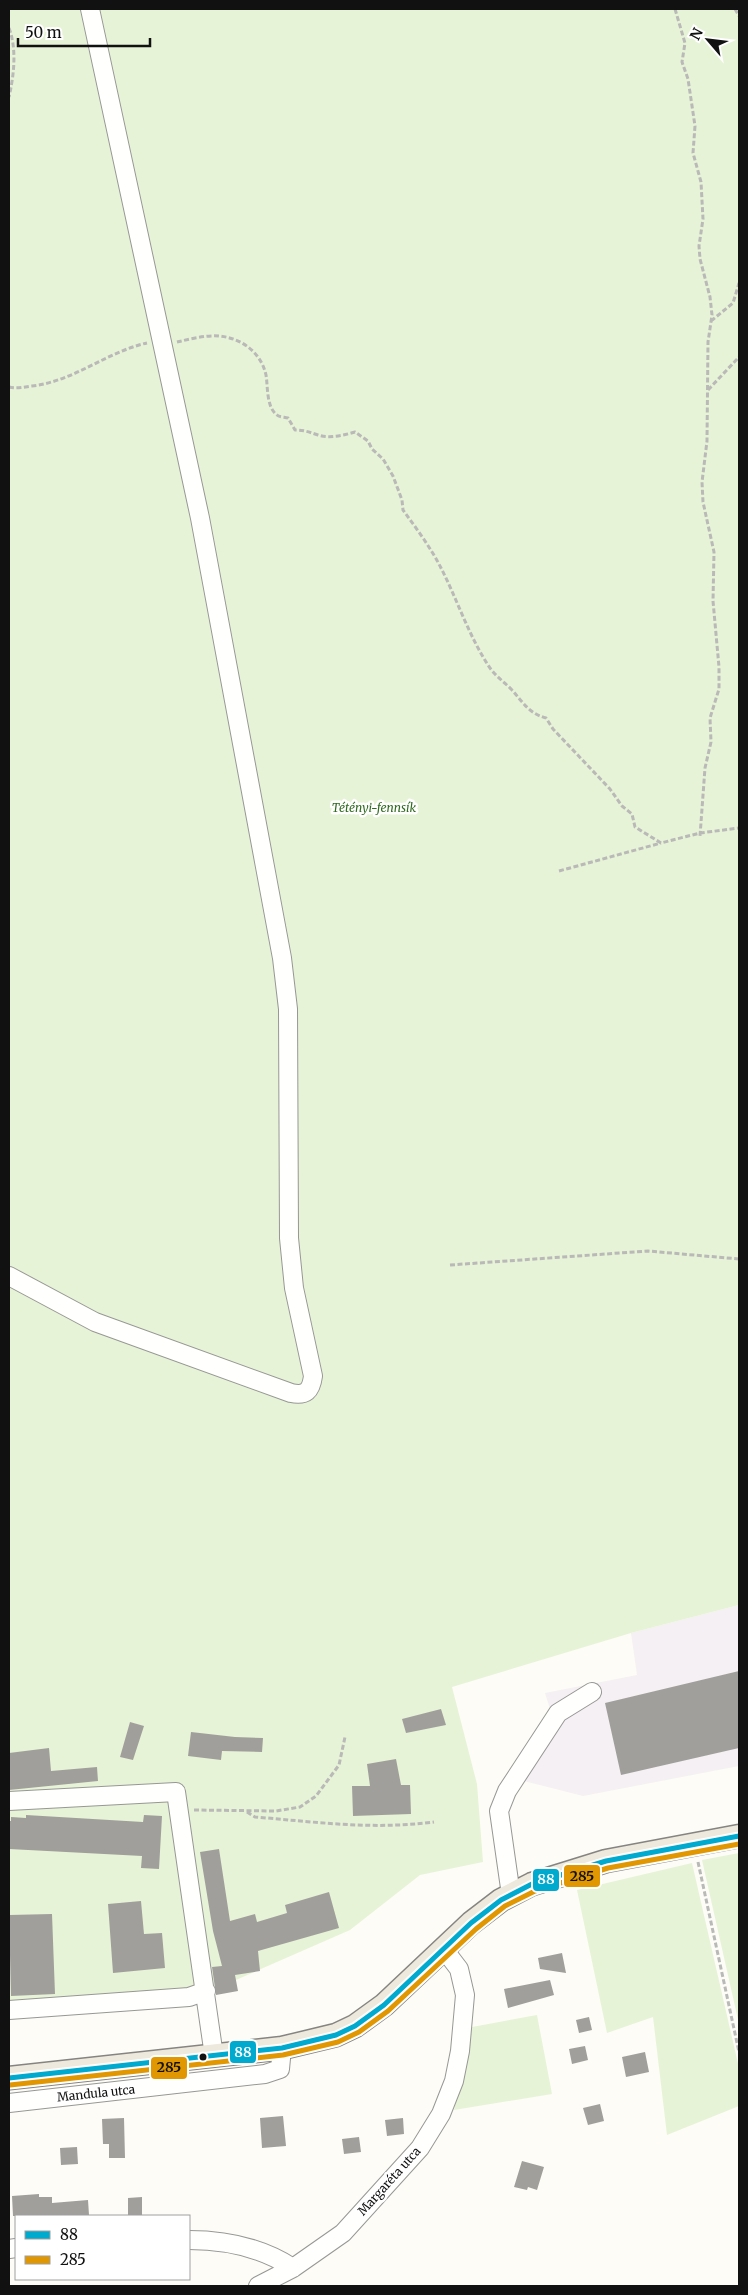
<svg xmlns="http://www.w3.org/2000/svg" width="748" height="2295" font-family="Merriweather,serif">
  <rect width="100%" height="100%" fill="#fdfcf7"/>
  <path fill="#f5f0f3" d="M 739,1605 L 739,1766 L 583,1796 L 512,1778 L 551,1712 L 545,1693 L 637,1675 L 631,1633 Z"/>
  <path fill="#e7f3d7" d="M 9,9 L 739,9 L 739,1605 L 631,1633 L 452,1687 L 477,1784 L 483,1862 L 420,1875 L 350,1930 L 206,1993 L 9,2015 Z
    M 739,1853 L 739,2024 L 702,1860 Z
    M 692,1863 L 739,2068 L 739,2106 L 667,2135 L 653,2017 L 607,2033 L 577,1890 Z
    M 537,2015 L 552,2094 L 454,2110 L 472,2027 Z"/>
  <path fill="#a19f9c" d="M 739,1671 L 739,1748 L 621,1775 L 605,1703 Z
    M 441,1709 L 446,1725 L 406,1733 L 402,1719 Z
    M 130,1722 L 144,1726 L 133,1760 L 120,1757 Z
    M 191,1732 L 235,1737 L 263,1738 L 262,1752 L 222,1751 L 221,1760 L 188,1756 Z
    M 49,1748 L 51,1771 L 97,1767 L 98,1781 L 9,1790 L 9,1753 Z
    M 396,1759 L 401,1785 L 410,1785 L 411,1814 L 353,1816 L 352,1786 L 370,1786 L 367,1764 Z
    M 26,1815 L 143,1822 L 144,1815 L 162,1816 L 159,1869 L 141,1868 L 142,1856 L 9,1849 L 9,1821 L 11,1821 L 11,1817 L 26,1818 Z
    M 219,1849 L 230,1921 L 255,1914 L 257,1922 L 287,1913 L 285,1905 L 329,1892 L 339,1928 L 258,1951 L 260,1971 L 235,1975 L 238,1991 L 216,1995 L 212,1967 L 222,1966 L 213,1931 L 200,1852 Z
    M 141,1901 L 144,1934 L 162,1933 L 165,1968 L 113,1973 L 108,1904 Z
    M 52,1914 L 55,1994 L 11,1996 L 9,1915 Z
    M 562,1953 L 566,1973 L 540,1969 L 538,1958 Z
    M 550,1980 L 554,1995 L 508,2008 L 504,1989 Z
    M 589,2017 L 592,2030 L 579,2033 L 576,2020 Z
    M 585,2046 L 588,2060 L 572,2064 L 569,2049 Z
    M 645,2052 L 649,2072 L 626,2077 L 622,2057 Z
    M 600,2104 L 604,2121 L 588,2125 L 583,2108 Z
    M 283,2116 L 286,2146 L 262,2148 L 260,2118 Z
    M 124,2118 L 125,2158 L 109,2158 L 109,2144 L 103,2144 L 102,2119 Z
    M 403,2118 L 404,2134 L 387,2136 L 385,2120 Z
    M 359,2137 L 361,2152 L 344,2154 L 342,2139 Z
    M 77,2147 L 78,2164 L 61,2165 L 60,2148 Z
    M 522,2161 L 544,2167 L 537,2190 L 528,2187 L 527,2190 L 514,2187 Z
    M 39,2194 L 39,2197 L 52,2197 L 52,2203 L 88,2200 L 89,2215 L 13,2216 L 12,2196 Z
    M 142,2197 L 142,2215 L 128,2215 L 128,2198 Z"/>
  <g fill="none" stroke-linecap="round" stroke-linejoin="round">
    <g stroke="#979795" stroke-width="20">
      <path id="minor" d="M 9,1276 L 95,1322 L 291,1393 C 306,1396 311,1391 313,1376 L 294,1288 L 289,1238 L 288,1009 L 282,958 L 200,518 L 90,9
        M 9,1801 L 176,1792 L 214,2056
        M 511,1895 L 499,1811 L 507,1791 L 558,1713 L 592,1692
        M 9,2010 L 189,1997 L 206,1991
        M 9,2103 L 265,2074 L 280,2069 L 282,2048
        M 189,2240 C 226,2240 261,2247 293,2268
        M 9,2249 L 16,2248
        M 258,2286 L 293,2268 L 343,2233 L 420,2148 L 441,2114 L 454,2081 L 460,2051 L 465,1995 L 459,1969 L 443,1948"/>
    </g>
    <g stroke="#858482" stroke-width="25">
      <path id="major" d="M 9,2078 L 282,2048 L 336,2035 L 355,2026 L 384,2005 L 471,1923 L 501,1900 L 532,1884 L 606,1861 L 739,1836"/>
    </g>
    <path stroke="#b9b9b8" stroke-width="3" stroke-dasharray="5 2.5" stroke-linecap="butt" d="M 675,9 L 685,43 L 682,62 L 688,79 L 695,126 L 693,153 L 701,182 L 703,219 L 699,246 L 700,259 L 710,297 L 712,315 L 708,342 L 707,441 L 702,482 L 703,502 L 714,552 L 713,601 L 719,667 L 719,689 L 710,718 L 711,742 L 705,768 L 700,836
      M 735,9 L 739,16
      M 9,28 C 17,49 14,75 9,97
      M 711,321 L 733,303 L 739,283
      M 177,342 C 190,339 206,335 219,336 C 241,338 261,352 266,375 C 268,386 266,407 277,415 C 279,417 284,417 288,418 L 295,430 C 304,430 309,432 318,435 C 330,439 344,435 355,432 L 368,441 L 372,449 L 383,459 L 393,476 L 402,500 L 403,510 C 416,528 431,548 441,568 C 457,599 468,634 488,665 C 494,675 503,681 511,689 C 523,702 528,713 546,718 L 553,729 L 610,789 L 622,806 L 632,814 L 635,827 L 661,843 L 700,833 L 739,828
      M 9,387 C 16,389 24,387 32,386 C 75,381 106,352 147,343
      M 708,390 L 739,357
      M 559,871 L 661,843
      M 450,1265 L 648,1251 L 739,1259
      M 194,1810 L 276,1811 L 300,1807 L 316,1796 L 339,1765 L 345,1737
      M 247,1812 L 255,1817 C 317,1822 371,1830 434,1822
      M 698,1862 L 739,2052"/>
    <use href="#minor" stroke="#fffffe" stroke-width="18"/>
    <use href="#major" stroke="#ede9dc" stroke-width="22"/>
    <g stroke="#fff" stroke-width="9">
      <path id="bus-1" d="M 9,2078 L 282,2048 L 336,2035 L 355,2026 L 384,2005 L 471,1923 L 501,1900 L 532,1884 L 606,1861 L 739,1836"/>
    </g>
    <g stroke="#fff" stroke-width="9">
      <path id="bus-2" d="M 10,2085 L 283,2055 L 338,2042 L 359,2032 L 388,2011 L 476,1929 L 505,1906 L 535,1891 L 608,1868 L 739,1844"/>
    </g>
    <use href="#bus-1" stroke="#00a9ce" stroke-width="5"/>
    <use href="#bus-2" stroke="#e09702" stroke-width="5"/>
  </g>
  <circle fill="#111" stroke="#fff" stroke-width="2" cx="203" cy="2057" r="4.5"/>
  <g text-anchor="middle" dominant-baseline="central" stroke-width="5" stroke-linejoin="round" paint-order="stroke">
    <g font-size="12" font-style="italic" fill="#2f6b1f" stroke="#fff">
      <text x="374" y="807">Tétényi-fennsík</text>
    </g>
    <g font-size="12" fill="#111" stroke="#fff">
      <text transform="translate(96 2093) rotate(-6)">Mandula utca</text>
      <text transform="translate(389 2181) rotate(-48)">Margaréta utca</text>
    </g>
  </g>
  <g stroke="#fff" stroke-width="2">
    <rect x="563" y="1864" width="38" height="24" rx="5" fill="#e09702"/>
    <rect x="532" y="1868" width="28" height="24" rx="5" fill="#00a9ce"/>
    <rect x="229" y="2040" width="28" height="24" rx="5" fill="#00a9ce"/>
    <rect x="150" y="2056" width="38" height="24" rx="5" fill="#e09702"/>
  </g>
  <g font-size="14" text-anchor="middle" font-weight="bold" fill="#fff">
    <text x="546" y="1884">88</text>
    <text x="243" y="2057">88</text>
  </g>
  <g font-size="14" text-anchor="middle" font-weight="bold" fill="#111">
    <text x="582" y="1881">285</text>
    <text x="169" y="2072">285</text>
  </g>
  <rect width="748" height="2295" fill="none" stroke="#111111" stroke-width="20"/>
  <rect x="15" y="2215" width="175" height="65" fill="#ffffff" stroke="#a0a0a0"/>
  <rect x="25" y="2231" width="25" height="8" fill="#00a9ce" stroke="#a0a0a0"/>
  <text x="60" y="2240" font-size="15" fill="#111111">88</text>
  <rect x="25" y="2256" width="25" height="8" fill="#e09702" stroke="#a0a0a0"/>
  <text x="60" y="2265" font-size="15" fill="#111111">285</text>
  <g transform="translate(708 40) rotate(298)" stroke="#ffffff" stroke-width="4" paint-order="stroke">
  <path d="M0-4L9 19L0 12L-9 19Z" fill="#111111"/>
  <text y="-8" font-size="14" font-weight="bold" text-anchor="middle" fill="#111111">N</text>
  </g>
  <path d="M18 38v8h132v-8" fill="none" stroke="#111111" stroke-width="2.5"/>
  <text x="25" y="38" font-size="15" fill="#111111" stroke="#ffffff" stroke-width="4" paint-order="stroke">50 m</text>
</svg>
